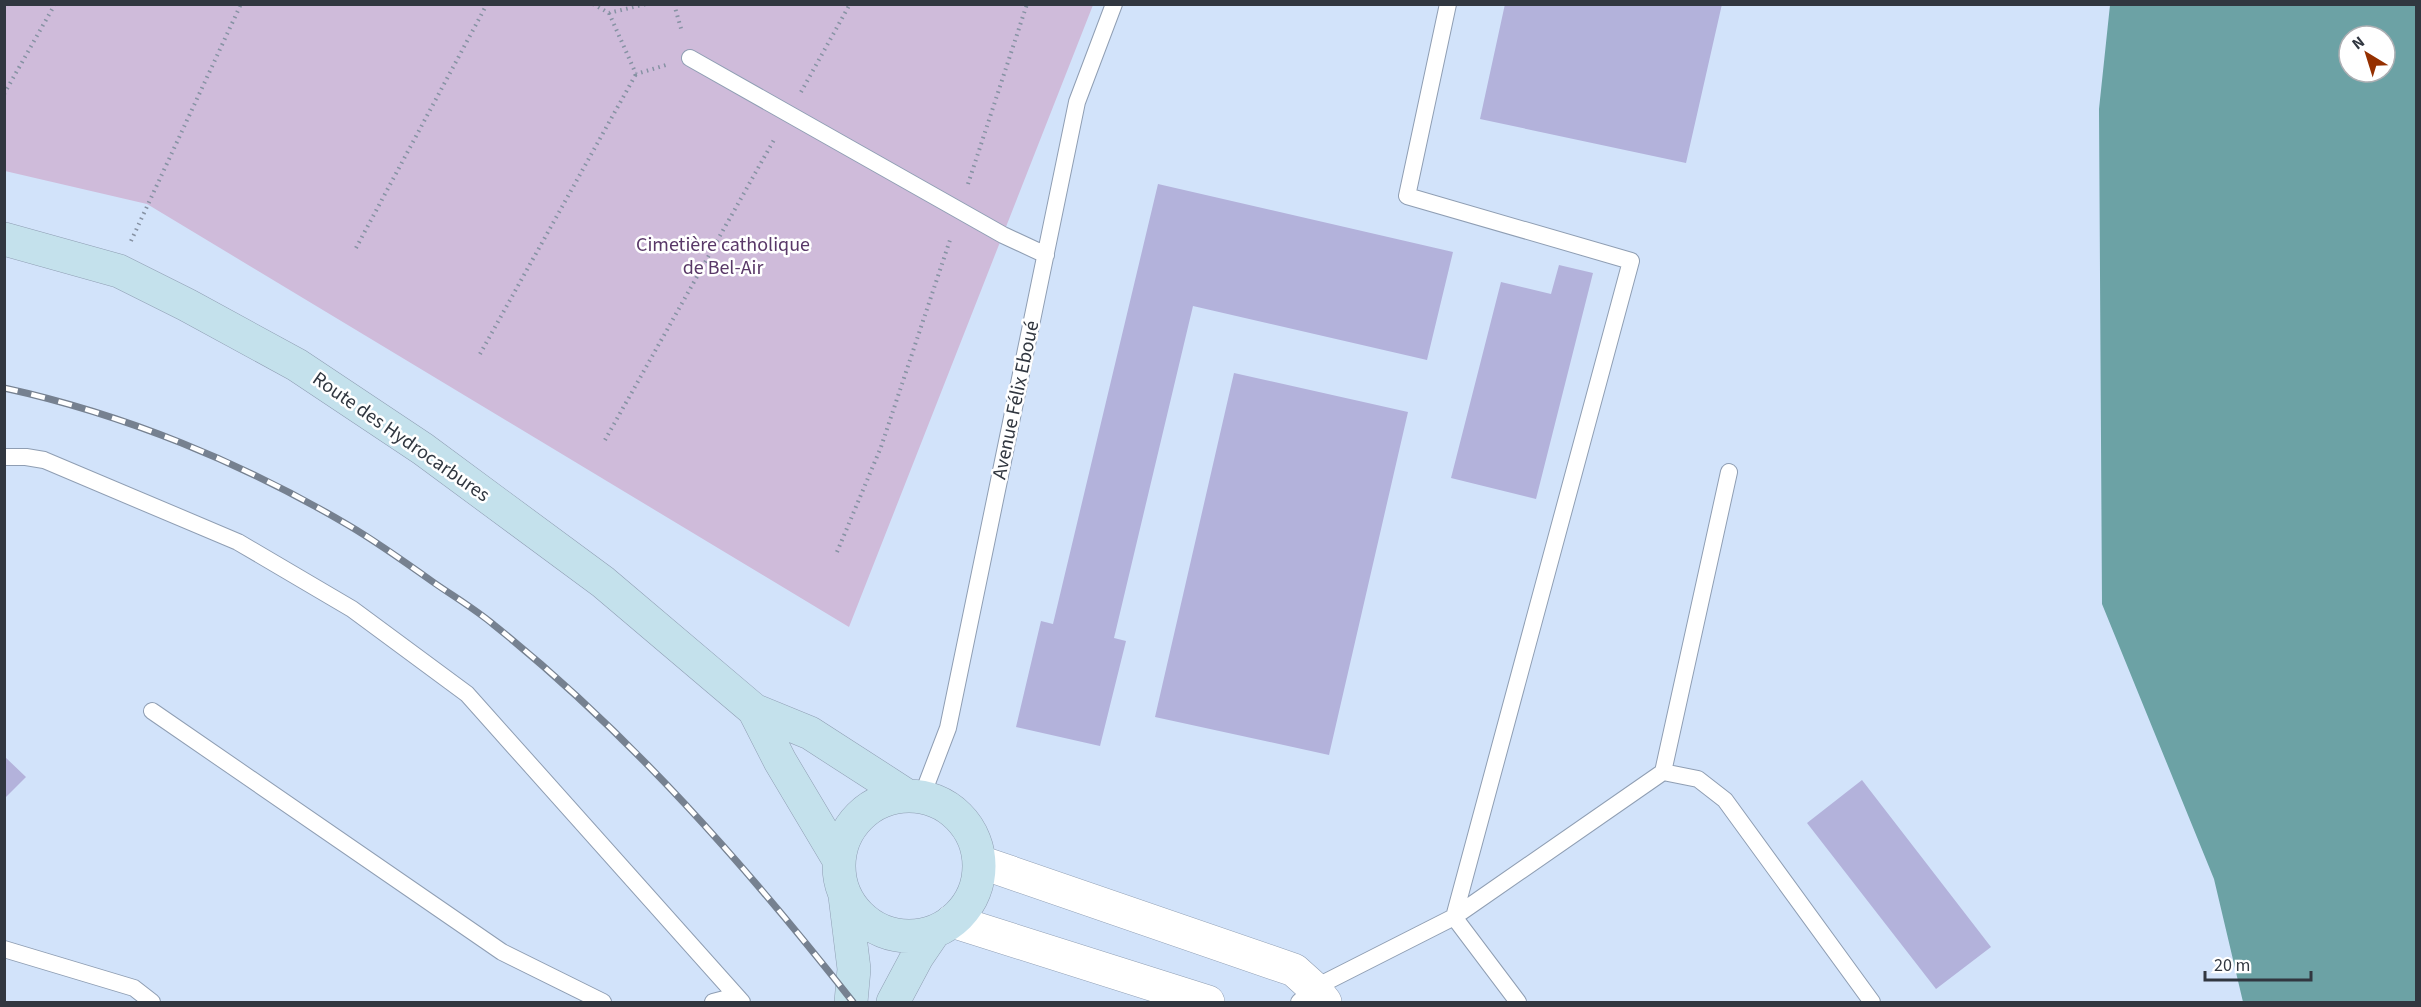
<svg xmlns="http://www.w3.org/2000/svg" width="2421" height="1007" font-family="'Source Sans 3',sans-serif">
  <rect width="100%" height="100%" fill="#d2e3fa"/>
  <path fill="#cfbbda" d="M 5,5 L 1093,5 L 849,627 L 147,204 L 5,171 Z"/>
  <path fill="#6ca2a5" fill-rule="evenodd" d="M 2110,5 L 2416,5 L 2416,1002 L 2243,1002 L 2214,879 L 2102,604 L 2099,109 ZM 2349,36 L 2385,36 L 2385,72 L 2349,72 Z"/>
  <path fill="#b3b2db" d="M 1505,4 L 1722,4 L 1686,163 L 1480,119 Z
    M 1158,184 L 1453,252 L 1427,360 L 1193,306 L 1114,638 L 1126,641 L 1100,746 L 1016,727 L 1041,621 L 1053,624 Z
    M 1559,265 L 1593,273 L 1536,499 L 1451,478 L 1501,282 L 1551,294 Z
    M 1234,373 L 1408,412 L 1329,755 L 1155,717 Z
    M 4,756 L 26,777 L 4,799 Z
    M 1862,780 L 1991,947 L 1936,989 L 1807,823 Z"/>
  <g fill="none" stroke-linecap="round" stroke-linejoin="round">
    <g stroke="#8f9eb3" stroke-width="18">
      <path id="lane" d="M 1448,4 L 1407,196 L 1631,261 L 1454,917
        M 690,58 L 1003,235 L 1046,255
        M 4,457 L 26,457 L 44,460 L 238,542 L 352,609 L 467,694 L 742,1002
        M 152,711 L 502,952 L 603,1002
        M 1663,772 L 1698,779 L 1725,800 L 1872,1002
        M 922,796 L 948,728 L 1077,102 L 1114,4
        M 1454,917 L 1518,1002
        M 4,949 L 134,988 L 152,1002
        M 713,1002 L 736,996
        M 1299,1002 L 1314,988 L 1454,917 L 1663,772 L 1729,472"/>
    </g>
    <g stroke="#8f9eb3" stroke-width="34">
      <path id="street" d="M 980,862 L 1294,970 L 1314,988 L 1325,1002
        M 952,921 L 1208,1002"/>
    </g>
    <g stroke="#8f9eb3" stroke-width="34">
      <path id="secondary" d="M 4,239 L 119,271 L 187,305 L 297,365 L 423,449 L 603,582 L 754,710 L 810,733 L 906,795
        M 754,710 L 780,761 L 839,860
        M839 866a70 70 0 1 1 140 0a70 70 0 1 1-140 0Z
        M 845,896 L 854,969 L 851,1002
        M 893,1002 L 917,957 L 934,932"/>
    </g>
    <path stroke="#8692a3" stroke-width="4" stroke-dasharray="1.5 4.5" stroke-linecap="butt" d="M 593,4 L 609,13 L 646,4
      M 674,4 L 682,32
      M 609,13 L 636,74 L 666,65
      M 801,92 L 850,4
      M 4,94 L 55,4
      M 968,184 L 1027,4
      M 131,241 L 241,4
      M 356,248 L 487,4
      M 480,354 L 636,74
      M 605,440 L 775,138
      M 837,552 L 881,447 L 951,237"/>
    <use href="#lane" stroke="#fff" stroke-width="16"/>
    <use href="#street" stroke="#fff" stroke-width="33"/>
    <use href="#secondary" stroke="#c4e1ec" stroke-width="33"/>
    <g stroke="#768190" stroke-width="7">
      <path id="rail" d="M 4,388 C 124,414 243,463 348,525 C 377,542 405,562 433,582 C 453,596 475,609 494,625 C 630,734 746,866 853,1002"/>
    </g>
    <use href="#rail" stroke="#fff" stroke-width="4.5" stroke-dasharray="14" stroke-linecap="butt"/>
  </g>
  <g text-anchor="middle" dominant-baseline="central" stroke-width="5" stroke-linejoin="round" paint-order="stroke">
    <g font-size="20" fill="#593868" stroke="#fff">
      <text x="723" y="245">Cimetière catholique<tspan x="723" dy="23">de Bel-Air</tspan></text>
    </g>
    <g font-size="20" fill="#313740" stroke="#fff">
      <text transform="translate(1016 400) rotate(-78)">Avenue Félix Eboué</text>
      <text transform="translate(401 437) rotate(35)">Route des Hydrocarbures</text>
    </g>
  </g>
  <rect width="2421" height="1007" fill="none" stroke="#313740" stroke-width="12"/>
  <g transform="translate(2367 54) rotate(322)"><circle r="28" fill="#ffffff" stroke="#adafb3" stroke-width="1.5"/>
  <path d="M0-4.5L10 22L0 15L-10 22Z" fill="#953000"/>
  <text y="-9" font-size="16" font-weight="bold" text-anchor="middle" fill="#313740">N</text>
  </g>
  <path d="M2205 971v9h106v-9" fill="none" stroke="#313740" stroke-width="3"/>
  <text x="2214" y="971" font-size="18" fill="#313740" stroke="#ffffff" stroke-width="4.5" paint-order="stroke">20 m</text>
</svg>
